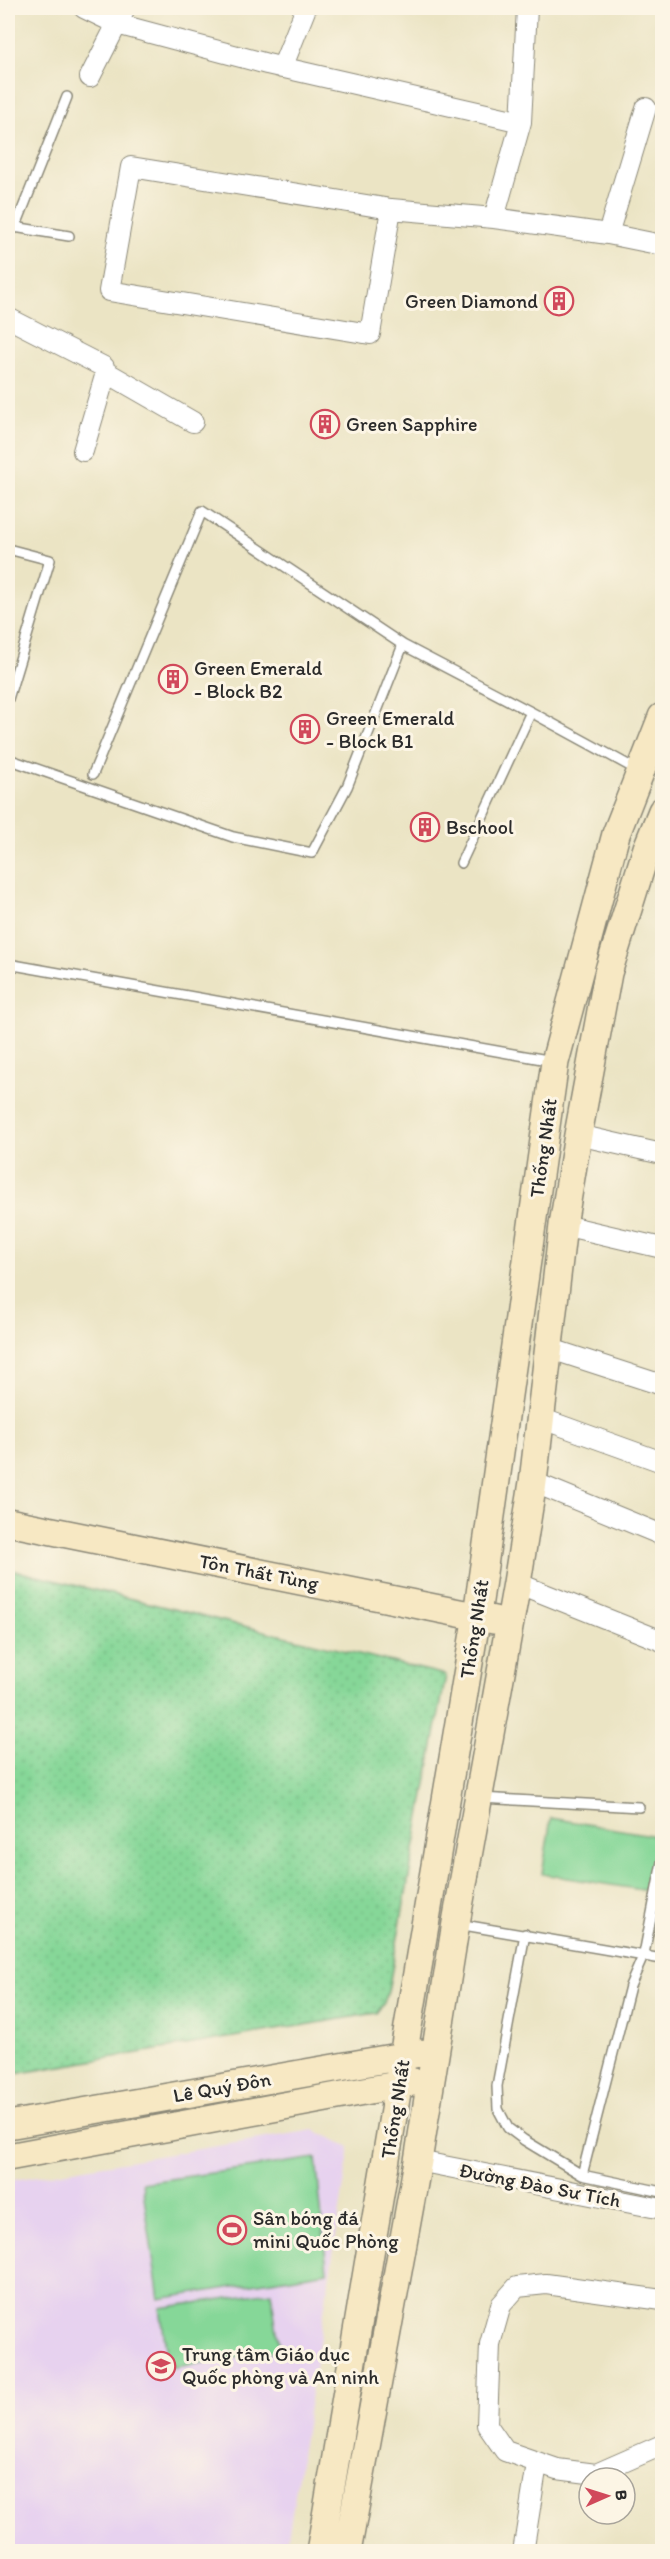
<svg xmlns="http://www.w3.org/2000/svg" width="670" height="2559" font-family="Itim,sans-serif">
  <defs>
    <pattern id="grass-dots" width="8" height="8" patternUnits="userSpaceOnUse" patternTransform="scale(1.5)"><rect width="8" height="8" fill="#86d798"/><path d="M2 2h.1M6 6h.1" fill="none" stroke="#74b983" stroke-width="1.8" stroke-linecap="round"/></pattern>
  </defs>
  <rect width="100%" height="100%" fill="#fcf5e5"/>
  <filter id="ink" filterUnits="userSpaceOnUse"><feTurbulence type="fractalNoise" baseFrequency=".0167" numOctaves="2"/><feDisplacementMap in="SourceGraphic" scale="12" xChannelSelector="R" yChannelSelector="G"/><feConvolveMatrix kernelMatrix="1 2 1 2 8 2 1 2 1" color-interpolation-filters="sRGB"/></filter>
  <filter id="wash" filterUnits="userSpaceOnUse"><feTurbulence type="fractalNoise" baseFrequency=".008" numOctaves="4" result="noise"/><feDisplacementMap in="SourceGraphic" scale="24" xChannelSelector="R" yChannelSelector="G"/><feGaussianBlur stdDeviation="1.35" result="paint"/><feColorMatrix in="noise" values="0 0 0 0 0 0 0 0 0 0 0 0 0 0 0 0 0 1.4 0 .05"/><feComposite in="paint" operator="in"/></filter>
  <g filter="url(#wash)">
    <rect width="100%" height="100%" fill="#ebe4c4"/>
    <path fill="#e7d2ef" d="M 314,2130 L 350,2147 L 286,2551 L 8,2552 L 8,2181 Z"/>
    <path fill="url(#grass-dots)" stroke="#588162" stroke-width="1.5" d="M 8,1569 L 446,1675 L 388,1991 L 384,2003 L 376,2013 L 8,2075 Z"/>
    <path fill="#86d798" stroke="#588162" stroke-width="1.5" d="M 551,1818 L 657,1836 L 648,1891 L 542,1874 Z
      M 316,2158 L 327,2272 L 159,2299 L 142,2183 Z
      M 271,2292 L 280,2351 L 169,2368 L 160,2308 Z"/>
  </g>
  <g filter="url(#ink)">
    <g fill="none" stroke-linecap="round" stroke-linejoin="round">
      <g stroke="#8b8878" stroke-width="12">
        <path id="lane" d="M 8,226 L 69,236
          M 15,228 L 67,97
          M 8,549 L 50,560 L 8,699
          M 531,712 L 639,771
          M 8,759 L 233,837 L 312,853 L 347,787 L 403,645 L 531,712 L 461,863
          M 93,774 L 202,511 L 403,645
          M 8,964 L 553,1061
          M 480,1798 L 639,1807
          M 458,1924 L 662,1959
          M 525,1934 L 497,2086 L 498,2109 L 508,2128 L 524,2140 L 582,2175 L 662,2192
          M 582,2175 L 630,1986 L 644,1954 L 662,1862"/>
      </g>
      <g stroke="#8b8878" stroke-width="22">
        <path id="street" d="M 84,8 L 117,24 L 267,64 L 521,122 L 494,218
          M 282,68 L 306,8
          M 90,77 L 125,8
          M 521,122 L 527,8
          M 391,209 L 370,334 L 109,291 L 131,167 L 391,209 L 494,218 L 608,234 L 662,245
          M 608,234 L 646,108
          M 8,318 L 104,367 L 105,376 L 83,451
          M 106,372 L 193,422
          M 578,1135 L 662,1154
          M 563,1225 L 662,1248
          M 548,1348 L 662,1385
          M 540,1418 L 662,1462
          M 533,1482 L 662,1535
          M 517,1583 L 662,1641
          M 418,2161 L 662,2209
          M 662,2300 L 546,2284 L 517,2287 L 501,2305 L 490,2344 L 487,2425 L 505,2451 L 557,2469 L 596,2474 L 662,2445
          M 523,2552 L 537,2464"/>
      </g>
      <g stroke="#8b8878" stroke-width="30">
        <path id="secondary" d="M 8,1522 L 494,1620
          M 8,2125 L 420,2053
          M 8,2157 L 413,2082
          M 320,2552 L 477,1615 L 555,1062 L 616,834 L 662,717
          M 347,2552 L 418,2161 L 456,1923 L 517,1583 L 533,1482 L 563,1225 L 578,1135 L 608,973 L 647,848 L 662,811"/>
      </g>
      <use href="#lane" stroke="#fff" stroke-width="9"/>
      <use href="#street" stroke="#fff" stroke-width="20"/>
      <use href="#secondary" stroke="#f7e8c3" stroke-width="27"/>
    </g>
  </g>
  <defs>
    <g id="building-ring" transform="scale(1.5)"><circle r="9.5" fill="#fcf5e5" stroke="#d1495b" stroke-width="1.5"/><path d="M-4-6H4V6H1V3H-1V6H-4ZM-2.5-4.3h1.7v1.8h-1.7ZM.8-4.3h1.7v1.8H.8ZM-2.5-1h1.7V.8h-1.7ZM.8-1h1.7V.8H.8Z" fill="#d1495b"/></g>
    <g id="stadium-ring" transform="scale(1.5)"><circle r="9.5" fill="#fcf5e5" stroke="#d1495b" stroke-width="1.5"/><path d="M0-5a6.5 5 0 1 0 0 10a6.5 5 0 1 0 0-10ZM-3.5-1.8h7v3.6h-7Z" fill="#d1495b"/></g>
    <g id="school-ring" transform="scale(1.5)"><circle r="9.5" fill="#fcf5e5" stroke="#d1495b" stroke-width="1.5"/><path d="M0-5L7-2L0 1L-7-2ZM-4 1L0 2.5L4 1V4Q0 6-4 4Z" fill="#d1495b"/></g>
  </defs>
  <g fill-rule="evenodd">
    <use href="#building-ring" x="559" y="301"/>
    <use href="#building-ring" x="325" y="424"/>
    <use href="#building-ring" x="173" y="679"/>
    <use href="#building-ring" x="305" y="729"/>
    <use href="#building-ring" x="425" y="827"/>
    <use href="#stadium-ring" x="232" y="2230"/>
    <use href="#school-ring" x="161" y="2366"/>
  </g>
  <g text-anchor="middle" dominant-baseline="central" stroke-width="6" stroke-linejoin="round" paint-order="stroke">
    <g font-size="20" fill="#2b2b2b" stroke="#fcf5e5" text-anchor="start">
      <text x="538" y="301" text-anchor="end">Green Diamond</text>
      <text x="346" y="424">Green Sapphire</text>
      <text x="194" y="668">Green Emerald<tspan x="194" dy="23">- Block B2</tspan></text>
      <text x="326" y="718">Green Emerald<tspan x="326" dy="23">- Block B1</tspan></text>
      <text x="446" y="827">Bschool</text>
      <text x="253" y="2218">Sân bóng đá<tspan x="253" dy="23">mini Quốc Phòng</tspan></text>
      <text x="182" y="2354">Trung tâm Giáo dục<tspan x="182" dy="23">Quốc phòng và An ninh</tspan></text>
    </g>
    <g font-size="20" fill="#2b2b2b" stroke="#fcf5e5">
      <text transform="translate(543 1148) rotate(-82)">Thống Nhất</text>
      <text transform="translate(259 1572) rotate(11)">Tôn Thất Tùng</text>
      <text transform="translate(474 1629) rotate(-81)">Thống Nhất</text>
      <text transform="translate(222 2087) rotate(-10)">Lê Quý Đôn</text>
      <text transform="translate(395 2109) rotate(-81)">Thống Nhất</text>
      <text transform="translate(540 2185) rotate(11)">Đường Đào Sư Tích</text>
    </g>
  </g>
  <rect width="670" height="2559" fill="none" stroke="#fcf5e5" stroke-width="30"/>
  <g transform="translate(607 2496) rotate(87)"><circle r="28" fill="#fcf5e5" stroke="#a8a49b" stroke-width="1.5"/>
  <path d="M0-4.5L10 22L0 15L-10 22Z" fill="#d1495b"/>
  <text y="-9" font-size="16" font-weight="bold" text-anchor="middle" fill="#2b2b2b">B</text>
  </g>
</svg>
